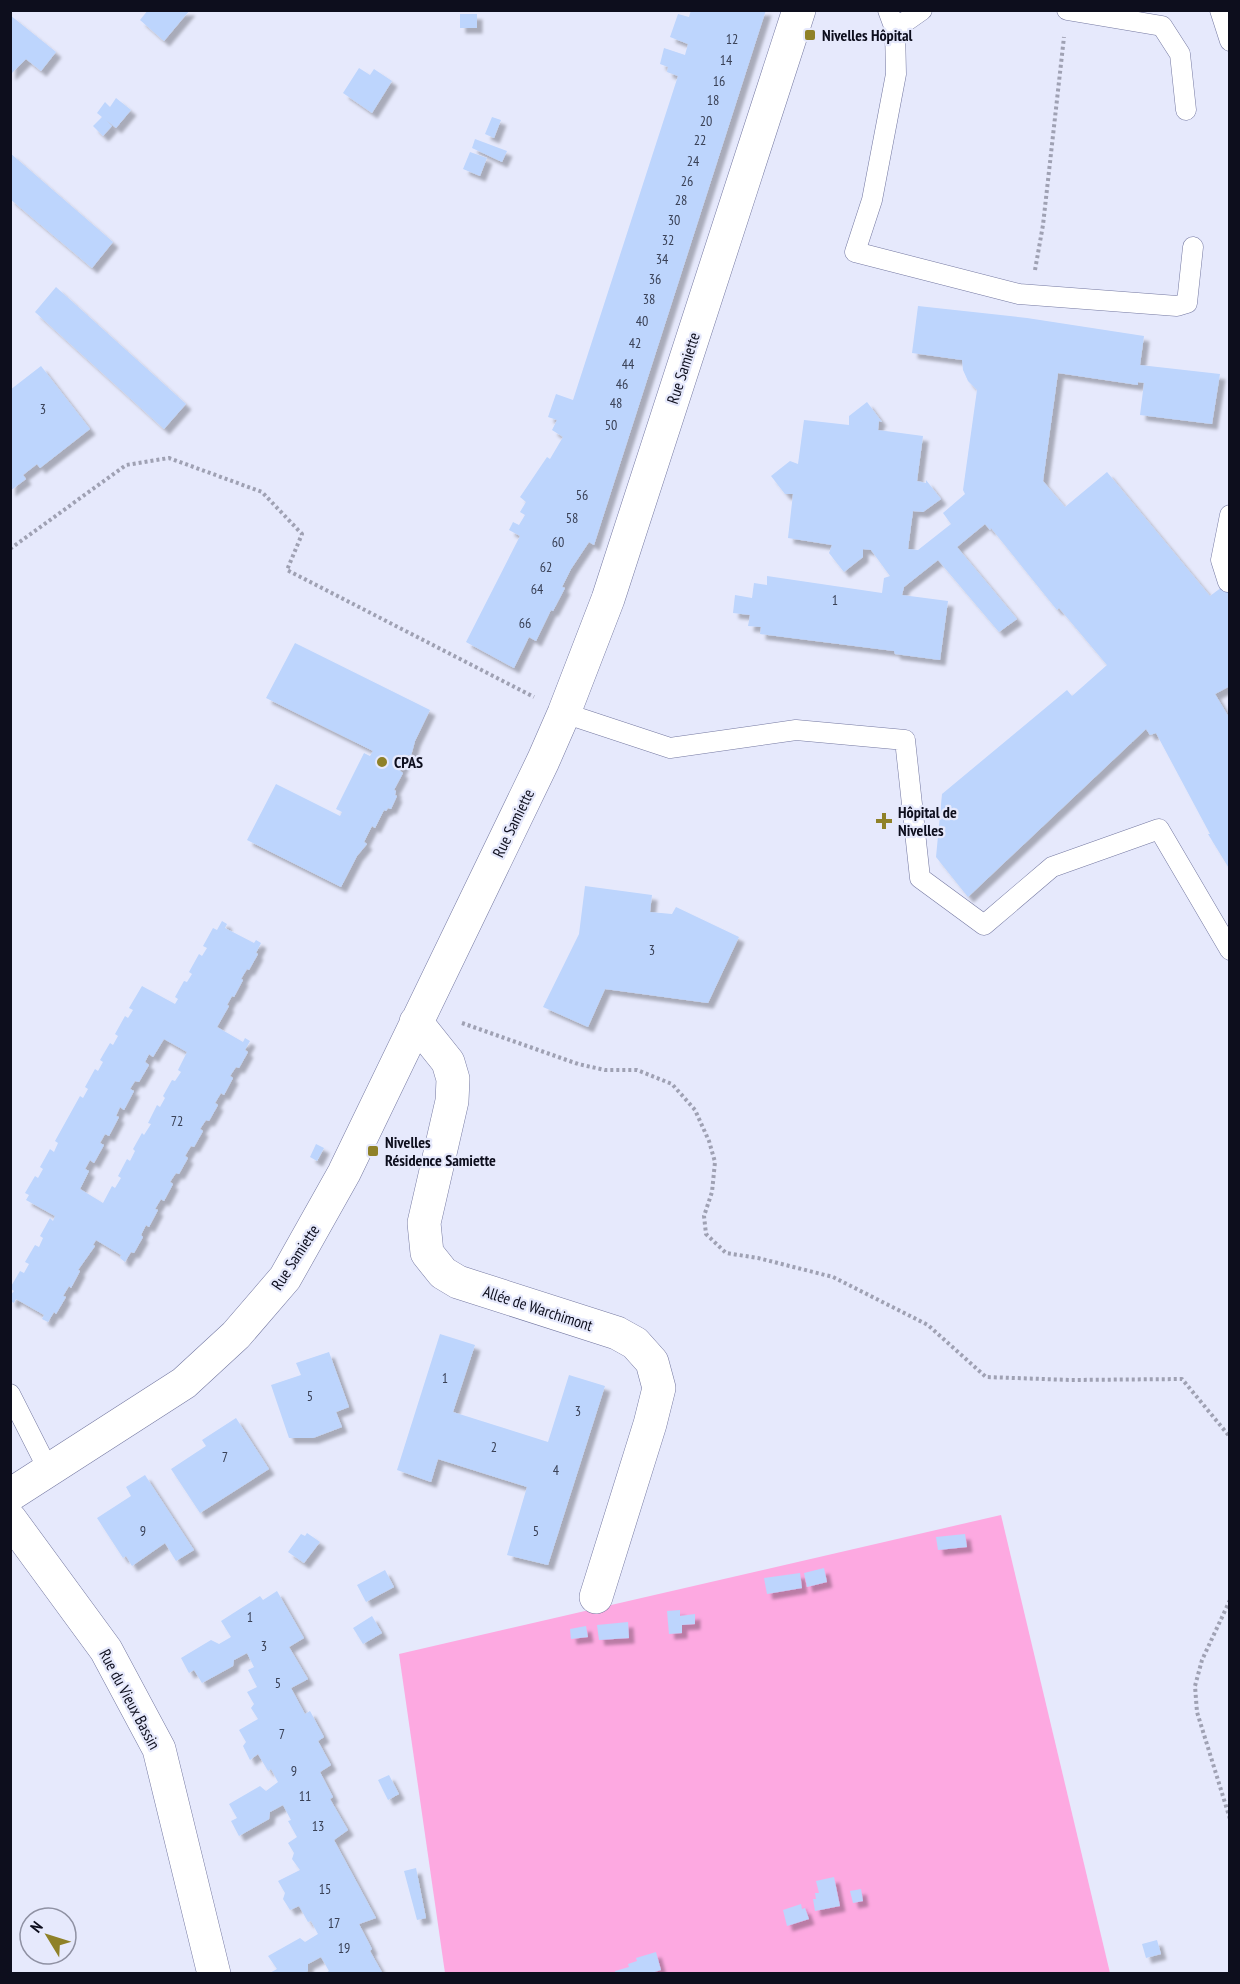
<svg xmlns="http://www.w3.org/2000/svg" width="1240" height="1984" font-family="'PT Sans Narrow',sans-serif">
  <defs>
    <filter id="shadow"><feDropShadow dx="5.5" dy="5.5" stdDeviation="1.5" flood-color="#0004"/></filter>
  </defs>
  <rect width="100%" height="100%" fill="#e6e9fc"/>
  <path fill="#fda9e1" d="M 1001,1515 L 1110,1973 L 445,1973 L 399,1654 Z"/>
  <path fill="#bdd5fd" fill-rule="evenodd" filter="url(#shadow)" d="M 148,10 L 190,10 L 164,41 L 140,20 Z
    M 691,10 L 766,10 L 594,545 L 589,542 L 571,569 L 562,587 L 565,588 L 553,611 L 551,610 L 536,641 L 529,637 L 514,668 L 466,642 L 520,536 L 509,530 L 513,522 L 519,525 L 525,515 L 520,512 L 526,502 L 520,497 L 547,457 L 550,459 L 563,437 L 552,430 L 557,420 L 548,417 L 556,394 L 573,400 L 678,76 L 667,72 L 668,67 L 660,64 L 664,48 L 685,55 L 688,44 L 670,37 L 678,14 L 689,17 Z
    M 460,14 L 477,14 L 477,28 L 460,28 Z
    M 10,15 L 56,52 L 41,71 L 26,59 L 10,75 Z
    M 359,68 L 370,75 L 374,69 L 392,81 L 372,113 L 343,93 Z
    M 116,98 L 131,110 L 116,128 L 106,120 L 112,126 L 103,136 L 93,126 L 102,117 L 97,113 L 105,102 L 110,107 Z
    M 492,117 L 501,120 L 494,138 L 485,134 Z
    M 475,139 L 507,151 L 502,162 L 472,148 Z
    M 470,152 L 487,158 L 480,176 L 463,169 Z
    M 10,153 L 113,242 L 92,268 L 10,199 Z
    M 56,287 L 186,404 L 164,429 L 35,312 Z
    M 918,306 L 1027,318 L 1144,336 L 1140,365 L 1220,374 L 1212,424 L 1140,415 L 1144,383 L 1138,382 L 1138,385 L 1058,373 L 1043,481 L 1065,507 L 1107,472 L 1210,596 L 1230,581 L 1230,686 L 1215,694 L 1230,719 L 1230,870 L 1208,834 L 1210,834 L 1156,733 L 1150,735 L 1146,729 L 968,897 L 936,857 L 942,794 L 1067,690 L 1072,696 L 1107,665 L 1059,608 L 1057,610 L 991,528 L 990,530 L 985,524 L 957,547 L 1017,619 L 999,632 L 938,560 L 904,587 L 902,595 L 948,601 L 940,660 L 895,654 L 894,651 L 760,634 L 761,627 L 748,626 L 750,615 L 733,613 L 735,595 L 752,598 L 754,583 L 767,585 L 767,576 L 882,593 L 884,578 L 890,576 L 871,550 L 863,549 L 863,557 L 844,572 L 829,553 L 832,545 L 788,538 L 793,494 L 785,494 L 771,476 L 790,461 L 798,464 L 804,420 L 849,425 L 849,416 L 867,402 L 882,422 L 879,421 L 878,430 L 923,436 L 917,481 L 926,483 L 926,480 L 941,499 L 923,512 L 913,511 L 908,549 L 918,550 L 951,524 L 943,513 L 965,494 L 963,490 L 977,390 L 968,381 L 963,370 L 962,360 L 912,353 Z
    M 41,366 L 90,429 L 40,468 L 37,464 L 23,475 L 26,479 L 10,491 L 10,390 Z
    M 295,643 L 430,710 L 415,741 L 411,756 L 408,755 L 400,771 L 403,773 L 394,790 L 396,791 L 395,795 L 397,796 L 391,809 L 388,808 L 386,811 L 384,810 L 375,828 L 372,826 L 364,842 L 367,844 L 357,856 L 341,887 L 247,840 L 276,784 L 340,816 L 342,812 L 336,809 L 364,753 L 370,756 L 373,751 L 266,698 Z
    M 585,886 L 652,895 L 650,912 L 672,914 L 676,907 L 739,937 L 708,1003 L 605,989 L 588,1027 L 543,1007 L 579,934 Z
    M 222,921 L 227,924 L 225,928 L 254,943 L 256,940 L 261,943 L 256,953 L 258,954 L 249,970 L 247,969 L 241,979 L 243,980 L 234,997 L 232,996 L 227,1005 L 229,1006 L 217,1027 L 243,1042 L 245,1038 L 250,1041 L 245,1050 L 248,1052 L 239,1068 L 236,1067 L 230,1076 L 233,1078 L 224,1095 L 221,1093 L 215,1103 L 218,1105 L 209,1121 L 206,1120 L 200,1129 L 203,1131 L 194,1147 L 191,1146 L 185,1156 L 188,1158 L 179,1174 L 176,1173 L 170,1182 L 173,1184 L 164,1201 L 161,1199 L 155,1209 L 158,1210 L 149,1227 L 146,1225 L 141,1235 L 143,1237 L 134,1253 L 131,1252 L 125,1262 L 120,1258 L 121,1255 L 96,1240 L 93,1245 L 95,1246 L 78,1270 L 80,1271 L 71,1288 L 69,1286 L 63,1296 L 66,1297 L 56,1314 L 54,1312 L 48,1322 L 42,1319 L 44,1315 L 16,1299 L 14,1303 L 10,1301 L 10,1296 L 14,1291 L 10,1288 L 20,1271 L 24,1273 L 29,1264 L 25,1262 L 35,1245 L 39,1247 L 43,1238 L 40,1236 L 50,1218 L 53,1221 L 55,1216 L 26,1200 L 29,1195 L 25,1193 L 35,1176 L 38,1178 L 43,1169 L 40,1167 L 50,1149 L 54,1152 L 58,1143 L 55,1141 L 80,1096 L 83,1098 L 88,1089 L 85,1087 L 95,1069 L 98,1071 L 103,1062 L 100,1060 L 110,1043 L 113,1045 L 118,1036 L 115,1034 L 125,1016 L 128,1018 L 133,1010 L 129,1008 L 142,986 L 175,1004 L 178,999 L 175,997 L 184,981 L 187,982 L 192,974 L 189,972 L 199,954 L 202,956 L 207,948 L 203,946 L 213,928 L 217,930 ZM 164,1039 L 187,1052 L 178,1070 L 181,1072 L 175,1081 L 172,1080 L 163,1096 L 165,1098 L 160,1107 L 157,1105 L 148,1123 L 151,1124 L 144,1135 L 142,1133 L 133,1149 L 135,1151 L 130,1161 L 127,1159 L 118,1176 L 121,1178 L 115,1188 L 112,1186 L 103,1203 L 80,1189 L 89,1171 L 85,1169 L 90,1160 L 94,1163 L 104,1145 L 100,1143 L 105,1134 L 109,1136 L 119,1117 L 116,1116 L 120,1107 L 124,1110 L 134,1091 L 130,1089 L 135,1081 L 139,1082 L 149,1065 L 145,1062 L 149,1054 L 153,1057 Z
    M 316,1144 L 324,1148 L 317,1161 L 310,1157 Z
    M 440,1334 L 475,1345 L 453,1412 L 548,1442 L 569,1375 L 605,1386 L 548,1565 L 507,1555 L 527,1487 L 438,1459 L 431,1482 L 397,1470 Z
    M 329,1352 L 349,1407 L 336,1412 L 342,1427 L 313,1438 L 289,1438 L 271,1385 L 301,1375 L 296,1363 Z
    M 236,1418 L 269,1469 L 200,1513 L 171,1469 L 206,1446 L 202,1440 Z
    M 145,1475 L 194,1550 L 176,1561 L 165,1543 L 132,1566 L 126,1556 L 123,1558 L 97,1518 L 131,1496 L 126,1487 Z
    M 307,1533 L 320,1542 L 304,1563 L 288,1552 L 301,1534 L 305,1536 Z
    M 965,1534 L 967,1547 L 938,1550 L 936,1537 Z
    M 824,1568 L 827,1582 L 807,1587 L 804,1573 Z
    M 385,1570 L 394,1587 L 366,1602 L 357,1585 Z
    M 800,1573 L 802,1588 L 767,1594 L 764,1578 Z
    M 277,1591 L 304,1638 L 289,1647 L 308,1679 L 291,1688 L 305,1714 L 310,1711 L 324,1737 L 318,1741 L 331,1765 L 320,1772 L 333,1797 L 330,1799 L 348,1830 L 334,1840 L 376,1918 L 359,1924 L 372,1949 L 370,1951 L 383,1974 L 324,1974 L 329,1971 L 321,1957 L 308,1964 L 308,1971 L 303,1974 L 268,1974 L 277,1969 L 268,1956 L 300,1938 L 305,1942 L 318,1934 L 311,1921 L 308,1922 L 299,1906 L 290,1910 L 283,1899 L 285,1893 L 278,1881 L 300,1870 L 292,1859 L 294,1853 L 288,1843 L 297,1837 L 288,1821 L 291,1820 L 283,1805 L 270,1812 L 269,1819 L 239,1836 L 231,1821 L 237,1818 L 229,1804 L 260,1786 L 266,1791 L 278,1782 L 271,1769 L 268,1771 L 258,1754 L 250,1760 L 243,1746 L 246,1742 L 239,1730 L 258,1719 L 251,1708 L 254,1704 L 247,1692 L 257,1687 L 248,1670 L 254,1667 L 247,1653 L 234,1660 L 233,1666 L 202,1683 L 194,1670 L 189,1673 L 181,1658 L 211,1640 L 219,1644 L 231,1637 L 221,1621 L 260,1596 L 263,1600 Z
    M 680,1610 L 680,1616 L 695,1614 L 695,1624 L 682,1625 L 682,1633 L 669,1634 L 667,1611 Z
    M 372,1616 L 382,1633 L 363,1644 L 353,1628 Z
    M 628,1622 L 629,1638 L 599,1640 L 597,1625 Z
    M 586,1626 L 588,1637 L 571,1639 L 570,1629 Z
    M 389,1775 L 399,1794 L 388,1800 L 378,1780 Z
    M 416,1868 L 426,1918 L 417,1920 L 404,1871 Z
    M 834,1877 L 840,1906 L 815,1911 L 813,1899 L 816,1899 L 815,1893 L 819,1893 L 816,1881 Z
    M 861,1889 L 863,1901 L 853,1903 L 850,1891 Z
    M 801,1904 L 802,1909 L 805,1908 L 809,1919 L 787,1926 L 783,1910 Z
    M 1157,1940 L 1161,1954 L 1146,1958 L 1142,1944 Z
    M 656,1952 L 661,1970 L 648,1974 L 615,1974 L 615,1971 L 629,1967 L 628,1964 L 637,1961 L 636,1958 Z"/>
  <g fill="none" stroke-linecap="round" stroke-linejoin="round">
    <g stroke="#7478a1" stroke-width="21">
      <path id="service" d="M 888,10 L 895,29 L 896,74 L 872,200 L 855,252 L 1019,294 L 1177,306 L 1187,303 L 1193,247
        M 1067,10 L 1162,26 L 1180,54 L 1186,110
        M 1220,10 L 1230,41
        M 895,29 L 922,10
        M 1228,582 L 1221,560 L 1230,515
        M 564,713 L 670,748 L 796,730 L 905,740 L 920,878 L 984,925 L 1052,867 L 1159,829 L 1230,950
        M 10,1394 L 49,1471"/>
    </g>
    <g stroke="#7478a1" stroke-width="34">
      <path id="minor" d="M 416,1022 L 448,1062 L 453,1079 L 452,1101 L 424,1223 L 427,1253 L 443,1273 L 458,1282 L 617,1333 L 635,1343 L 652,1362 L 659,1388 L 650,1424 L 596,1597
        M 10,1495 L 184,1383 L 236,1335 L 285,1278 L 344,1173 L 543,761 L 564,713 L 608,599 L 799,10
        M 10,1519 L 106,1650 L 159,1749 L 214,1974"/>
    </g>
    <path stroke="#9fa1b3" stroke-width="4" stroke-dasharray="3 3" stroke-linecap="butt" d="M 1035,270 L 1043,225 L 1064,37
      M 10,549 L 126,465 L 169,458 L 262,492 L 302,534 L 287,570 L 534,697
      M 462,1023 L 578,1064 L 605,1070 L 637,1070 L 672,1084 L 695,1110 L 709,1141 L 715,1162 L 712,1192 L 704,1216 L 706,1234 L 726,1253 L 758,1258 L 833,1277 L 928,1325 L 986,1377 L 1071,1380 L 1182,1379 L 1230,1437
      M 1230,1600 L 1202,1660 L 1195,1686 L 1197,1712 L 1230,1819"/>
    <use href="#service" stroke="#fff" stroke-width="20"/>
    <use href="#minor" stroke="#fff" stroke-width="33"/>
  </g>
  <g fill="#8f8128" stroke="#e6e9fc" stroke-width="2">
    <rect x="804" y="29" width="12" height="12" rx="3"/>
    <circle cx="382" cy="762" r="6"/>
    <path d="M881 812h6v6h6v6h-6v6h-6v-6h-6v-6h6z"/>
    <rect x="367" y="1145" width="12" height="12" rx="3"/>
  </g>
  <g text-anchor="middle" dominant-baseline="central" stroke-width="4.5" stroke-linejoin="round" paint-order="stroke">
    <g font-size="14" fill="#394055">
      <text x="732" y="39">12</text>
      <text x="726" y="60">14</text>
      <text x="719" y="81">16</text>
      <text x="713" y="100">18</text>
      <text x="706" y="121">20</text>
      <text x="700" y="140">22</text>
      <text x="693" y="161">24</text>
      <text x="687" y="181">26</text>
      <text x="681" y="200">28</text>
      <text x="674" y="220">30</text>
      <text x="668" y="240">32</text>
      <text x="662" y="259">34</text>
      <text x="655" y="279">36</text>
      <text x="649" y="299">38</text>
      <text x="642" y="321">40</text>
      <text x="635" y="343">42</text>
      <text x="628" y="364">44</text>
      <text x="622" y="384">46</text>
      <text x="616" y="403">48</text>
      <text x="43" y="409">3</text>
      <text x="611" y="425">50</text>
      <text x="582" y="495">56</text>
      <text x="572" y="518">58</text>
      <text x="558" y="542">60</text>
      <text x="546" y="567">62</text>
      <text x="537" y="589">64</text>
      <text x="835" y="600">1</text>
      <text x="525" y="623">66</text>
      <text x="652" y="950">3</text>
      <text x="177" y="1121">72</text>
      <text x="445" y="1378">1</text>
      <text x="310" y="1396">5</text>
      <text x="578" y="1411">3</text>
      <text x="494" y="1447">2</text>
      <text x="225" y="1457">7</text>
      <text x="556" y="1470">4</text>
      <text x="143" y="1531">9</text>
      <text x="536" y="1531">5</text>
      <text x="250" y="1617">1</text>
      <text x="264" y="1646">3</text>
      <text x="278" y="1683">5</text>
      <text x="282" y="1734">7</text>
      <text x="294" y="1771">9</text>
      <text x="305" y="1796">11</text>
      <text x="318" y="1826">13</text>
      <text x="325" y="1889">15</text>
      <text x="334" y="1923">17</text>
      <text x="344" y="1948">19</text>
    </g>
    <g font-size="16" font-weight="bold" fill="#0d0e1d" stroke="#e6e9fc" text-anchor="start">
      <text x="822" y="35">Nivelles Hôpital</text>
      <text x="394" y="762">CPAS</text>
      <text x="898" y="812">Hôpital de<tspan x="898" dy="18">Nivelles</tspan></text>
      <text x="385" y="1142">Nivelles<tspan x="385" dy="18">Résidence Samiette</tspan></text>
    </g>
    <g font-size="16" fill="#0d0e1d" stroke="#e6e9fc">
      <text transform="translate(683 368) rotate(-72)">Rue Samiette</text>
      <text transform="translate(513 823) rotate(-64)">Rue Samiette</text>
      <text transform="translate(295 1257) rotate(-57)">Rue Samiette</text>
      <text transform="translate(538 1308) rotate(18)">Allée de Warchimont</text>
      <text transform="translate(130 1699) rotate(62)">Rue du Vieux Bassin</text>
    </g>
  </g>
  <rect width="1240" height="1984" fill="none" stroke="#0d0e1d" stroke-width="24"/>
  <g transform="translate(48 1936) rotate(308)"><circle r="28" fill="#e6e9fc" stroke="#8f91a3" stroke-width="1.5"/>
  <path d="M0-4.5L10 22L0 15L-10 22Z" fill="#8f8128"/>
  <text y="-9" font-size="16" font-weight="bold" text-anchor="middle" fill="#0d0e1d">N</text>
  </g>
</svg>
